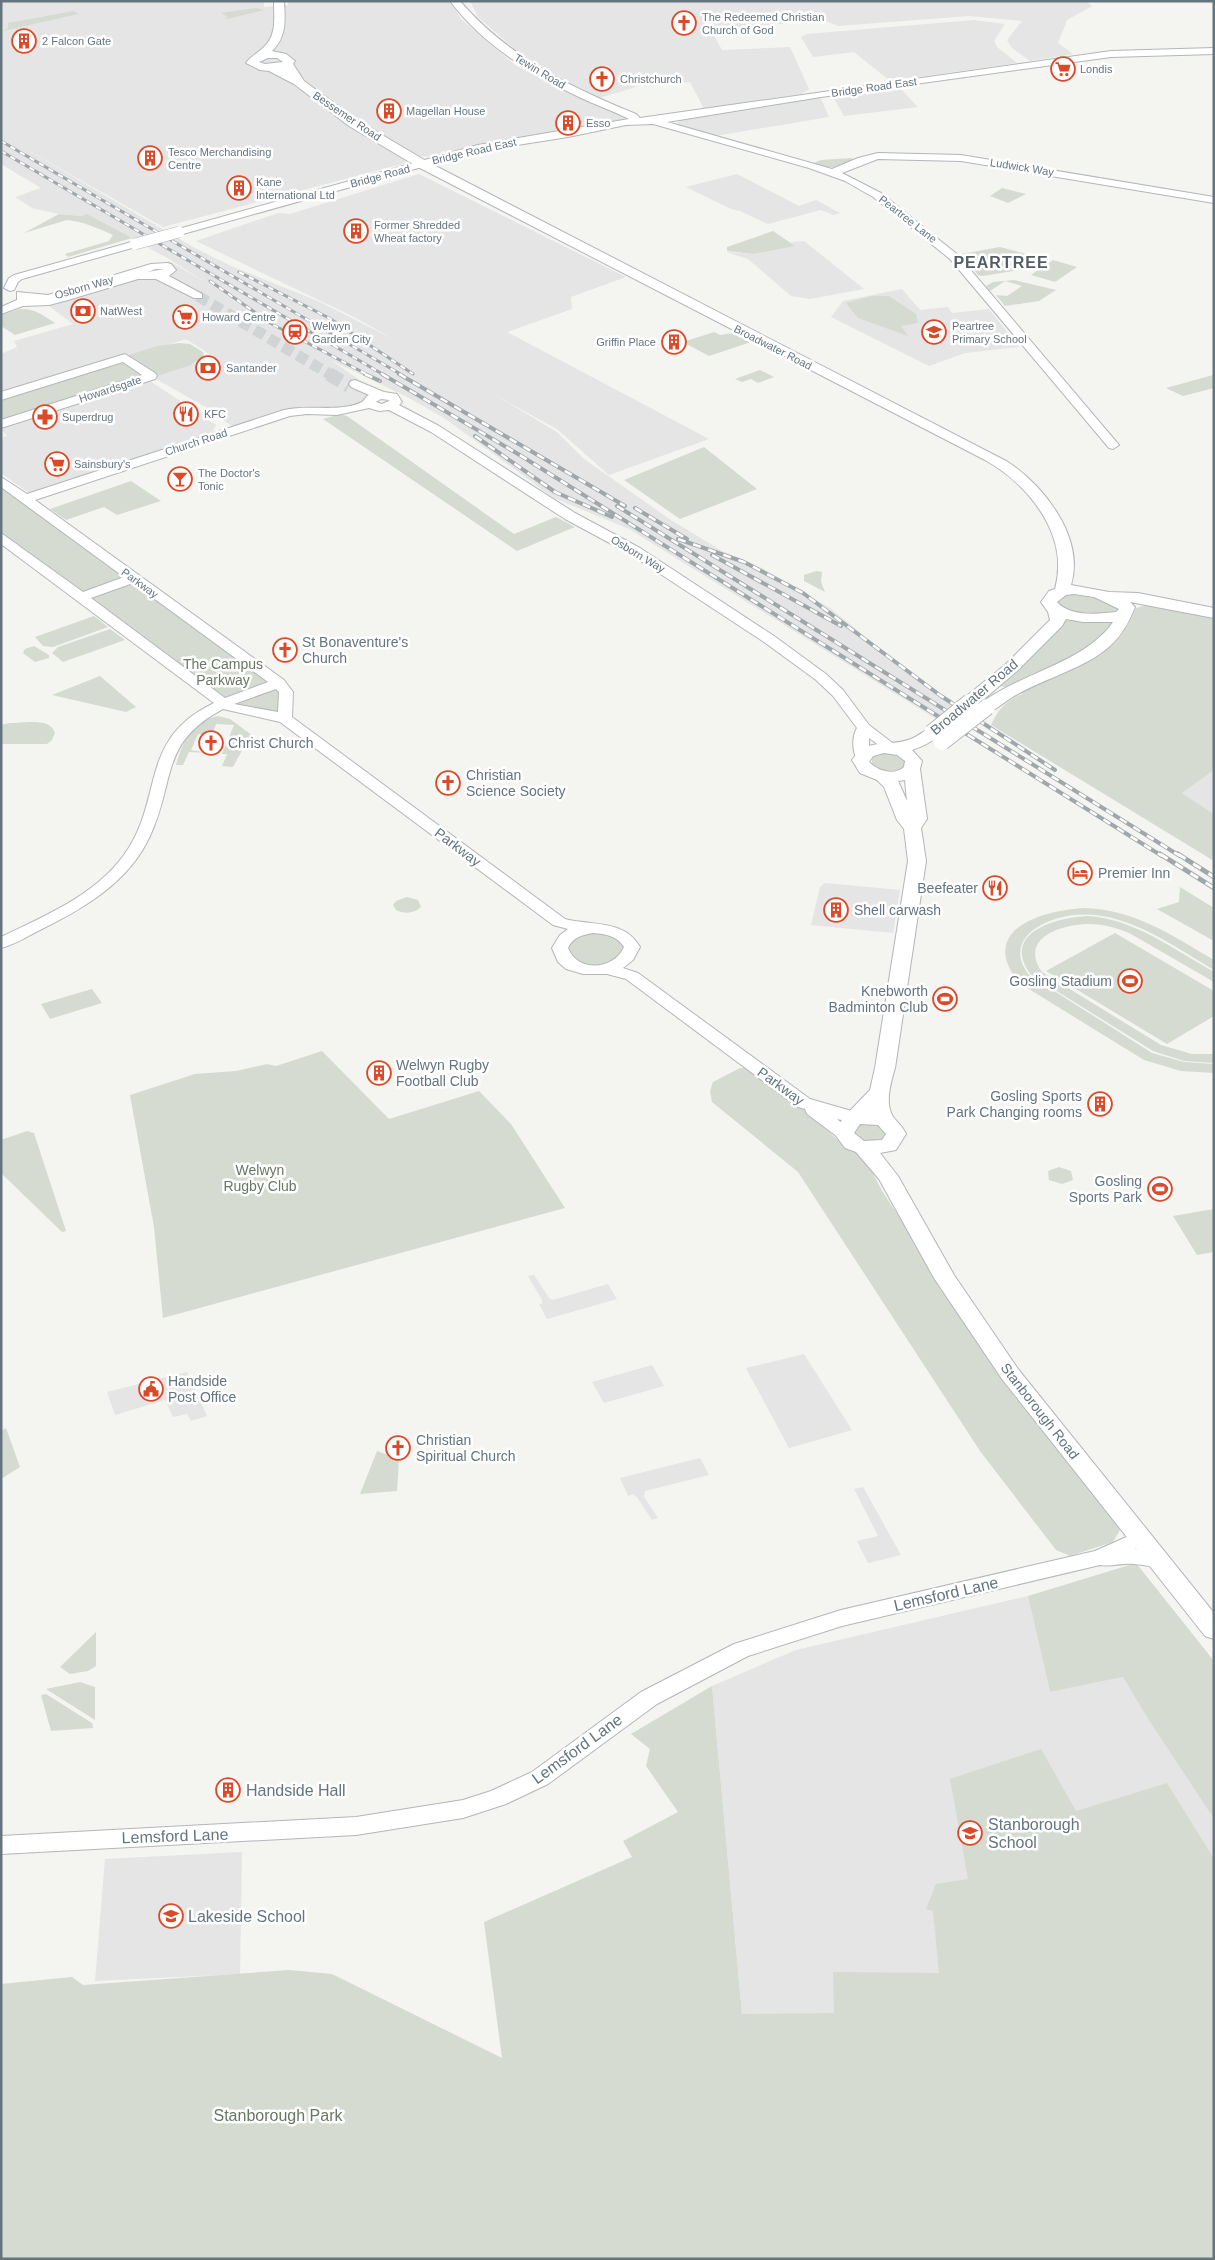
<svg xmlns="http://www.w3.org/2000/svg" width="1215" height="2260" font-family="Helvetica,sans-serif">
  <rect width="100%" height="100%" fill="#f4f4f0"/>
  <path fill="#e4e5e4" d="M 1,1 L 264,1 L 264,7 L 288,5 L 288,1 L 450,1 L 461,19 L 515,65 L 569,93 L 625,116 L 624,121 L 538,134 L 433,157 L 418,156 L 406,159 L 406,163 L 163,227 L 17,144 L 195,248 L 231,266 L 320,302 L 397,341 L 352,316 L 196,241 L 278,213 L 290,214 L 419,174 L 626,277 L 571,297 L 572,309 L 507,332 L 709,439 L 609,475 L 557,429 L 495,395 L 557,432 L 584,459 L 671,520 L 722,551 L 762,568 L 830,608 L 926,686 L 968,712 L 949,727 L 629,529 L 554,498 L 444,418 L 411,399 L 331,360 L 381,395 L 353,409 L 307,410 L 236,429 L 204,406 L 151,376 L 214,357 L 186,339 L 1,396 L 1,354 L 17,347 L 14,341 L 73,324 L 45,303 L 145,273 L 169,261 L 210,285 L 169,259 L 87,214 L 81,216 L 59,214 L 32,208 L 15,197 L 41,188 L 1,164 Z
    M 470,1 L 1086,1 L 1092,6 L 1067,20 L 1058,43 L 1073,54 L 1030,61 L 1012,48 L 1007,40 L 1022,21 L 969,16 L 838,26 L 823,20 L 711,30 L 722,50 L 790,47 L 809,89 L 801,94 L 704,109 L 690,82 L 642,85 L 600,98 L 554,74 L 517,51 L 478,17 Z
    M 974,20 L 1005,24 L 994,41 L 997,47 L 1017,63 L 890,81 L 854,52 L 813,57 L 801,37 L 807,34 Z
    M 898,86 L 918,107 L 844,116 L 833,97 Z
    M 817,98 L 821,99 L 829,117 L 715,136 L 678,126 L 677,123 L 684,118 Z
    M 737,174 L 799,206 L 816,200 L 840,213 L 833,215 L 821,210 L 768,224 L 740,211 L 731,209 L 686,187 Z
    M 804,241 L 864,289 L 810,299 L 791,296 L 748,259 L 726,252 L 754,254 L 794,246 L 791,242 Z
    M 902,289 L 920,310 L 948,307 L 952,313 L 989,309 L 1019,347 L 965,353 L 929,366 L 831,317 L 843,301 Z
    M 150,381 L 216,425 L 212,432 L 29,493 L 1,473 L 1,438 L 7,436 L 1,429 Z
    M 1214,770 L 1214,814 L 1182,793 Z
    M 825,883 L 900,890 L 893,933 L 811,925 L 820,887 Z
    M 534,1275 L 549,1298 L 553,1300 L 608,1284 L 617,1299 L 547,1319 L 539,1304 L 542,1304 L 542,1300 L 528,1276 Z
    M 804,1354 L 852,1430 L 789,1448 L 746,1368 Z
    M 652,1365 L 664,1386 L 604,1403 L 592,1382 Z
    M 187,1372 L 207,1416 L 191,1421 L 187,1414 L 173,1417 L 165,1400 L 115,1415 L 107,1392 Z
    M 700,1458 L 709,1475 L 645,1491 L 644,1497 L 658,1518 L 652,1520 L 637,1497 L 633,1494 L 628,1496 L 620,1478 Z
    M 863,1487 L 901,1555 L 868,1563 L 857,1541 L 878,1536 L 854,1489 Z
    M 1028,1596 L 1050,1692 L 1123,1677 L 1148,1719 L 1214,1819 L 1214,2051 L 747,2067 L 712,1686 L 796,1650 Z
    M 242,1852 L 240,1974 L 95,1981 L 105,1859 Z"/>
  <path fill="#d5dbd1" d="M 256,8 L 264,10 L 227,19 L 225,18 L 228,17 L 221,13 Z
    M 74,11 L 78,14 L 3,31 L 8,28 L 8,23 Z
    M 851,158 L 856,160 C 841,166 829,171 814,163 L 821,160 Z
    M 1002,188 L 1026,194 L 1008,203 L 990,196 Z
    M 59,214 L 81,216 L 87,214 L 132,238 L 68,257 L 65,254 L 109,241 L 113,235 C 100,229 82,221 67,220 L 24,233 Z
    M 773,231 L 795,246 L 754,254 L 727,251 L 727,247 Z
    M 1000,247 L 1038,257 L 1019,270 L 983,276 L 978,275 L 961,254 Z
    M 1053,260 L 1077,267 L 1055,282 L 1031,275 Z
    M 1014,280 L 1056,290 L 1039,301 L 1005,306 L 996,295 L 1007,296 L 1022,286 L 1005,281 L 990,291 L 986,286 L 993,282 Z
    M 871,296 L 889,296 L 916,314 L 918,323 L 901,326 L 908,336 L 858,318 L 846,303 Z
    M 20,309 C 34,308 43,315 55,323 L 15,335 L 1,326 L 1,315 Z
    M 714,332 L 720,335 L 733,333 L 751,342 L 709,356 L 683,342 Z
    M 179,343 L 190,344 L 203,352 L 204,356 L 191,365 L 157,376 L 126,356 L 157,346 Z
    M 124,362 L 145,375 L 1,423 L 1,398 Z
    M 760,370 L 774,377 L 758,383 L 751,379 L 742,382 L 735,379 Z
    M 1213,375 L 1214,388 L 1183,396 L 1166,388 Z
    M 340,414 L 347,416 L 514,534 L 556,517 L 575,527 L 517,551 L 323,419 Z
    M 704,447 L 757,489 L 680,519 L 624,480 Z
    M 131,481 L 161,501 L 117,515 L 104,507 L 66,520 L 50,509 Z
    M 1,484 L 125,575 L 124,578 L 86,592 L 81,591 L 1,533 Z
    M 816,571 L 822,572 L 821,582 L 825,592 L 804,581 L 804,575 Z
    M 131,583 L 136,584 L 269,682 L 235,698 L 222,698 L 91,600 L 91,597 Z
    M 1067,594 L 1109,600 L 1120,608 L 1117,613 L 1105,616 L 1066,611 L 1057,602 Z
    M 1148,604 L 1214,613 L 1214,770 L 1182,793 L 1214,814 L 1214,861 L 991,725 C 998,710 1007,699 1023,694 L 1017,691 L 1092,657 L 1134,609 Z
    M 94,616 L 108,627 L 53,647 L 43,646 L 35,637 Z
    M 1063,618 L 1115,621 L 1097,644 L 1008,689 L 1002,686 L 994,689 Z
    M 110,629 L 125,640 L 63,662 L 52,653 L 58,647 Z
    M 34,646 L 49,655 L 49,658 L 35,662 L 23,653 L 25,649 Z
    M 100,676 L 136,707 L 126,712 L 52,695 Z
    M 274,689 L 281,691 L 279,713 L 235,705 L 238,702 Z
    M 218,716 L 230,719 L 257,739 L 246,743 L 233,767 L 222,766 L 227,754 L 222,754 L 234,725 L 216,724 L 212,735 L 198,734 L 191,750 L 208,753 L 189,752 L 183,765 L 176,765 C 183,741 191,722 218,716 Z
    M 10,723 C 23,723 51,717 55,733 L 52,740 L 47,744 L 1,744 L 1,725 Z
    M 891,752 L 905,757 L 905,767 C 894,773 881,772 872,764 L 872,758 L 879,753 Z
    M 1180,887 L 1214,908 L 1214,941 L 1157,909 L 1179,902 Z
    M 407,897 L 418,900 L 421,907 C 414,914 404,914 396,910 L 393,905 L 396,901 Z
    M 1085,908 C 1136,910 1171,935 1214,960 L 1214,970 C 1166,942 1114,901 1055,919 C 1044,923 1033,928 1026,937 C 1016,950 1020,963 1029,975 L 1152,1053 L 1184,1062 L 1214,1064 L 1214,1073 L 1181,1071 L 1144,1060 L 1024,986 C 1016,980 1010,971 1007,962 C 994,921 1058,909 1085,908 Z
    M 1087,916 C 1135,919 1173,949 1214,972 L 1214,982 L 1131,934 C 1118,928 1103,924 1089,924 C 1062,924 1018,938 1042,972 L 1161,1045 L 1192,1054 L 1214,1054 L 1214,1063 L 1184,1061 L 1153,1051 L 1031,975 C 1000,933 1055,918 1087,916 Z
    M 587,933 C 601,932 622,934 625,951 L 611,964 L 592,966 L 575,961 L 568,951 L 569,945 L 579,936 Z
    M 1115,933 L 1214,991 L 1214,1016 L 1167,1044 L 1046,971 Z
    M 92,989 L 102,1003 L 50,1019 L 41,1004 Z
    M 322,1051 L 389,1119 L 479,1091 L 511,1124 L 565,1208 L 163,1318 L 154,1227 L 130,1095 L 195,1074 L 236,1071 L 267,1064 L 276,1066 Z
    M 740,1068 L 748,1068 L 754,1072 L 814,1117 L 846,1148 L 864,1156 L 882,1191 L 951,1295 L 1120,1530 L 1113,1542 L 1070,1556 L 1056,1550 L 980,1451 L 798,1172 L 712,1102 L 710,1091 L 713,1082 Z
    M 862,1122 L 877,1122 L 888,1134 L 879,1142 L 863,1142 L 854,1134 L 854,1127 Z
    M 27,1131 L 34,1133 L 66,1231 L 62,1232 L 1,1173 L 1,1140 Z
    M 1059,1167 L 1071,1171 L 1073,1180 L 1062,1184 L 1049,1180 L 1048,1171 Z
    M 1214,1209 L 1214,1252 L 1197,1255 L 1173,1216 Z
    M 6,1428 L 20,1467 L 1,1479 L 1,1431 Z
    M 377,1451 L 399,1459 L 397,1491 L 360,1494 Z
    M 1136,1563 L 1214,1661 L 1214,1819 L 1148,1719 L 1123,1677 L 1050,1692 L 1028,1596 Z
    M 96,1632 L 96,1666 L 88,1671 L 70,1674 L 60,1667 Z
    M 80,1682 L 95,1687 L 95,1720 L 46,1689 Z
    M 712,1686 L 742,2014 L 834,2013 L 833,1972 L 939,1973 L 933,1911 L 926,1909 L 936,1884 L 968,1879 L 950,1779 L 1041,1749 L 1076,1811 L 1167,1783 L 1214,1859 L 1214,2259 L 1,2259 L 1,1984 L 72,1977 L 83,1985 L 289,1970 L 332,1974 L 502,2058 L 484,1922 L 632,1857 L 623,1841 L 678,1812 L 646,1766 L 650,1749 L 631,1734 Z
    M 46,1694 L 92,1723 L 93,1728 L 51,1731 L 41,1695 Z"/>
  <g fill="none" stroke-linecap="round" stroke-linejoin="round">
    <path stroke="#d0d4d4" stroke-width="11" stroke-dasharray="11 5.5" stroke-linecap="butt" d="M 198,296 L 331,375"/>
    <path stroke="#d0d4d4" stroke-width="14" stroke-dasharray="14 7" stroke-linecap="butt" d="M 329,374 L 349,386"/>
    <g stroke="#b2b7ba" stroke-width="2">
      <path id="secondary" d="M 450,1 L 460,1 C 507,56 570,87 636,114 L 640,118 L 1111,51 L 1214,48 L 1214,54 L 1111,57 L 821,97 L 667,122 L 832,169 L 858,158 L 878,153 L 961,155 L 1214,197 L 1214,203 L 961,161 L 878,159 L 842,173 L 881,193 L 958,255 L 1119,445 L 1113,449 L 1109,448 L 950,259 L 873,197 L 845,181 L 809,168 L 653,124 L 626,125 L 568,137 L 479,151 L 183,234 L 175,234 L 175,230 L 478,145 L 629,119 C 613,111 596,105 579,97 C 531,74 483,45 450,1 Z
        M 135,241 L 141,244 L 139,246 L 22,279 L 18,282 L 14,290 L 10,291 L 4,288 L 9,278 L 14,275 Z
        M 167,263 L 171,264 L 176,270 L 169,276 L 202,294 L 202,298 L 194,298 L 156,279 L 138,279 L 68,300 L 49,305 L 23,306 L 1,314 L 1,307 L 17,300 L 17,292 L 48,295 L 151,264 ZM 156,269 L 164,269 L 148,272 Z
        M 125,354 L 155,373 L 157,376 L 155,379 L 1,428 L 1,420 L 142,375 L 123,362 L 1,400 L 1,392 Z
        M 355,380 L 384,392 L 397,394 L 402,402 L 399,405 L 439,426 L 575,513 L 640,548 L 774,636 L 826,674 L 843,690 L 869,725 L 899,748 L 897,751 L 887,751 L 869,738 L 869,756 L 867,759 L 857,759 C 852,751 852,736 857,728 L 833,696 L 816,680 L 764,642 L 630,554 L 565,519 L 431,432 L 389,410 L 379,411 L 369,408 L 337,415 L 307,414 L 290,416 L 35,500 L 284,680 L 293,692 L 292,717 L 565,919 C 592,926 624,919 640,947 L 633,960 L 623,968 L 638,973 L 810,1099 L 862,1114 L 865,1118 L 862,1122 L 856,1123 L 837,1119 L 853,1133 L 850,1137 L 838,1137 L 807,1114 L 805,1109 L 798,1107 L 626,979 L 607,974 L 583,974 L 566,969 L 558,962 L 552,948 L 560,935 L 568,929 L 553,925 L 280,722 L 223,709 C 159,743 176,780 150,836 C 128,884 81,910 36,932 C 25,938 13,945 1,948 L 1,937 C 45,916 95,895 124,855 C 165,798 137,740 214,703 L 1,544 L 1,533 L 83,592 L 124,577 L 1,487 L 1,477 L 27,494 L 284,410 C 308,404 341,413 362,402 C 365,400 366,396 369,395 L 351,387 L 349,384 L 351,381 ZM 381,399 L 389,400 L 389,401 L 382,404 L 376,402 ZM 133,583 L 268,682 L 225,698 L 91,598 ZM 276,689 L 279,692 L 278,712 L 234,704 ZM 593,933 C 606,934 617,936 624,947 C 614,970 578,973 568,948 C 573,937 582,935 593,933 Z
        M 1140,1531 L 1147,1533 L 1150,1538 L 1147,1543 L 1135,1549 L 1165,1555 L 1168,1560 L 1165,1565 C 1154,1569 1144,1564 1133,1564 C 1121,1563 1112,1567 1100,1565 L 842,1626 L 748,1656 L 657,1704 L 548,1784 L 506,1804 L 463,1818 L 356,1835 L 1,1854 L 1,1836 L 356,1817 L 463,1800 L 491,1791 L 532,1772 L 641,1692 L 734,1644 L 841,1610 L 1095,1551 Z"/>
    </g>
    <g stroke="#b2b7ba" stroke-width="2">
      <path id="primary" d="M 274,1 L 284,1 C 285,21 287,36 272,51 L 286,54 L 295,61 L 293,64 L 304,81 L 357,120 L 426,161 L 1008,462 C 1045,487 1085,538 1071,585 L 1109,592 L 1138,593 L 1214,608 L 1214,618 L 1130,602 L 1135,607 C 1129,622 1122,635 1110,646 C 1083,670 1043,678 1011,698 C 1001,704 993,714 981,711 L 979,707 L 981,703 C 1021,673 1086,662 1113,622 L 1083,622 L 1066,619 L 1062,626 L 1017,671 L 976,706 L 964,706 L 962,702 L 964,698 L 1005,665 L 1050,620 L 1048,612 L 1041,602 L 1049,591 L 1055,589 C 1070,535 1029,485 985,460 L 418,167 L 349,126 L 294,84 L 269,71 L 260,70 L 246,63 C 251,56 258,53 264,47 C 277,35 274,17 274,1 ZM 268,58 L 277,58 L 283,62 L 265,64 L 259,62 ZM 1074,594 L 1094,597 L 1119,609 L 1116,612 C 1098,614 1070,617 1057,602 L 1066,595 Z
        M 932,728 L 938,729 L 940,733 C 933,742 923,746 912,750 L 922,761 L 920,769 L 927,819 L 921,828 L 926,861 L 895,1068 C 891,1082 885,1101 892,1115 C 896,1122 903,1126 906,1134 L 896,1150 L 880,1153 L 898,1176 L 954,1275 L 1018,1369 L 1214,1613 L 1214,1639 L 1205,1636 L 1002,1379 L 934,1278 L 879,1179 L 856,1152 L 845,1148 L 834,1133 L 843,1118 L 870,1090 L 875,1068 L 908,861 L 904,829 L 897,820 L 884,787 L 877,780 L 860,773 L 852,760 C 868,736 888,748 911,739 C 919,736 924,730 932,728 ZM 884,753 L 897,755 L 905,761 L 904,767 C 894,776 878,771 869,762 L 873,756 ZM 905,780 L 907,801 L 898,781 ZM 860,1124 L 878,1125 L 886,1134 L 882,1140 L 864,1141 L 854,1133 Z"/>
    </g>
    <use href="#secondary" fill="#fff" fill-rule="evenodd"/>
    <use href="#primary" fill="#fff" fill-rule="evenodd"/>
    <g stroke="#a0a7ab" stroke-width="3">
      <path id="rail-far2" d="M 1,141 L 402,375
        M 1,151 L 384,375
        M 239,272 L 329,318 L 413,374
        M 210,281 L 270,323 L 368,375"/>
    </g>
    <g stroke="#a0a7ab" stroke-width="4">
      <path id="rail-far1" d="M 365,374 L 380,381
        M 382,374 L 518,454 L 1162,856
        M 399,374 L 625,506
        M 475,436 L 555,492 L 612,517
        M 617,506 L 1180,856
        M 635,508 L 687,539
        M 678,539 L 744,562 L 803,593 L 941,696 L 1055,770
        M 712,555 L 841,626"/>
    </g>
    <g stroke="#a0a7ab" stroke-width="5">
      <path id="rail" d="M 1160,854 L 1214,888
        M 1178,854 L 1214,877"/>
    </g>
    <use href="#rail-far2" stroke="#fff" stroke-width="2" stroke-dasharray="5.5" stroke-linecap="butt"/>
    <use href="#rail-far1" stroke="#fff" stroke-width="2.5" stroke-dasharray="8" stroke-linecap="butt"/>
    <use href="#rail" stroke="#fff" stroke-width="3" stroke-dasharray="9" stroke-linecap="butt"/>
    <g stroke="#b2b7ba" stroke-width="12" stroke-linecap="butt">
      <path id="secondary-bridge" d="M 135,244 L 179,232"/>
    </g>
    <g stroke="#b2b7ba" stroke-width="18" stroke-linecap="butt">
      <path id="primary-bridge" d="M 932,733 L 970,702
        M 942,742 L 987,707"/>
    </g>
    <use href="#secondary-bridge" stroke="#fff" stroke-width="11"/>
    <use href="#primary-bridge" stroke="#fff" stroke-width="16"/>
  </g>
  <defs>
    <g id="church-ring" transform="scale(1.25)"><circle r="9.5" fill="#fff" stroke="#dc4928" stroke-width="1.5"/><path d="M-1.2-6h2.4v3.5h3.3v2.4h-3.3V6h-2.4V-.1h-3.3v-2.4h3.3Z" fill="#dc4928"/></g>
    <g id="building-ring" transform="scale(1.25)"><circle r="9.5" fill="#fff" stroke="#dc4928" stroke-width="1.5"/><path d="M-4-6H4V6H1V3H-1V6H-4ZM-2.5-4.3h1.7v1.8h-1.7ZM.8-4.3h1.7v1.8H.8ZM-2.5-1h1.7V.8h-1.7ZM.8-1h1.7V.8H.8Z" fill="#dc4928"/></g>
    <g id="supermarket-ring" transform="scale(1.25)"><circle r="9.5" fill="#fff" stroke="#dc4928" stroke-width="1.5"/><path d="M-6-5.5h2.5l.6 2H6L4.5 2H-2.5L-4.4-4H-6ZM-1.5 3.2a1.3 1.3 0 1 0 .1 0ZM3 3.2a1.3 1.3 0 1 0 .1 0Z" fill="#dc4928"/></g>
    <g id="bank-ring" transform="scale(1.25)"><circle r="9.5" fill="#fff" stroke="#dc4928" stroke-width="1.5"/><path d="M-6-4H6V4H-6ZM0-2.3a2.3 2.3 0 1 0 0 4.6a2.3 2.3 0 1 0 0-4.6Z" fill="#dc4928"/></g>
    <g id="station-ring" transform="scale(1.25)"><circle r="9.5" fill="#fff" stroke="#dc4928" stroke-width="1.5"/><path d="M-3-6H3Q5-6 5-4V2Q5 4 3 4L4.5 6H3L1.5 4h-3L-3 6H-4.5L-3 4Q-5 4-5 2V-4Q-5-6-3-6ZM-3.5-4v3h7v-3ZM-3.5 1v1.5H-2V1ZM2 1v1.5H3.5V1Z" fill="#dc4928"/></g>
    <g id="school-ring" transform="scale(1.25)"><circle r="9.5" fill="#fff" stroke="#dc4928" stroke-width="1.5"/><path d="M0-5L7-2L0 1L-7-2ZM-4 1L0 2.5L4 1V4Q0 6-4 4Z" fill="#dc4928"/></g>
    <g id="restaurant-ring" transform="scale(1.25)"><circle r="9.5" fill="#fff" stroke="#dc4928" stroke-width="1.5"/><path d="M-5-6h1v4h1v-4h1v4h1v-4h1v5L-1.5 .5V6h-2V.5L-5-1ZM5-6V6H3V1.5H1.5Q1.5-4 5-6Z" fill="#dc4928"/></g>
    <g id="pharmacy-ring" transform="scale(1.25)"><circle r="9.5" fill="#fff" stroke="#dc4928" stroke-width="1.5"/><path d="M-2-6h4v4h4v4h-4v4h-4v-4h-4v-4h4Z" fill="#dc4928"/></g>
    <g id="bar-ring" transform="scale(1.25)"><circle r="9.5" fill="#fff" stroke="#dc4928" stroke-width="1.5"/><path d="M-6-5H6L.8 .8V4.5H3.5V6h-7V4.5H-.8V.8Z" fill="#dc4928"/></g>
    <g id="hotel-ring" transform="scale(1.25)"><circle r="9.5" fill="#fff" stroke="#dc4928" stroke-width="1.5"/><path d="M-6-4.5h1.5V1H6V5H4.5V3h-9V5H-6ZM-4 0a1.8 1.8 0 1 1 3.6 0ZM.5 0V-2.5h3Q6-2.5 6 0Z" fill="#dc4928"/></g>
    <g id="stadium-ring" transform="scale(1.25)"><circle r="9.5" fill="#fff" stroke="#dc4928" stroke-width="1.5"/><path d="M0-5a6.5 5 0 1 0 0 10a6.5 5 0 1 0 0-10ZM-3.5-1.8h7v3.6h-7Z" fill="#dc4928"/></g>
    <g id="civic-ring" transform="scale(1.25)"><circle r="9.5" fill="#fff" stroke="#dc4928" stroke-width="1.5"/><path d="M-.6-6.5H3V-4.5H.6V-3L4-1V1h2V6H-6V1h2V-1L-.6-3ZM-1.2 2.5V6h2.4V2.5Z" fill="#dc4928"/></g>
  </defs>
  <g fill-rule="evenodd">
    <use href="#church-ring" x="684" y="23"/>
    <use href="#building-ring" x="24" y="41"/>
    <use href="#supermarket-ring" x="1063" y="69"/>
    <use href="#church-ring" x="602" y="79"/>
    <use href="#building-ring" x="389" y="111"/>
    <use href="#building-ring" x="568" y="123"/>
    <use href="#building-ring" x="150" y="158"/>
    <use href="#building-ring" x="239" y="188"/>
    <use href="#building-ring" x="356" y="231"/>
    <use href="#bank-ring" x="83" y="311"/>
    <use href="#supermarket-ring" x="185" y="317"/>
    <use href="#station-ring" x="295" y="332"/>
    <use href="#school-ring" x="934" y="332"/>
    <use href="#building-ring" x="674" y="342"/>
    <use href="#bank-ring" x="208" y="368"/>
    <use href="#restaurant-ring" x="186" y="414"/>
    <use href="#pharmacy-ring" x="45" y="417"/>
    <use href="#supermarket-ring" x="57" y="464"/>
    <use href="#bar-ring" x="180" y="479"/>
    <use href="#church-ring" x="285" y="650"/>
    <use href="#church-ring" x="211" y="743"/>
    <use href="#church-ring" x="448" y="783"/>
    <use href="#hotel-ring" x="1080" y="873"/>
    <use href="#restaurant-ring" x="995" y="888"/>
    <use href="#building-ring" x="836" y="910"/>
    <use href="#stadium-ring" x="1130" y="981"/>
    <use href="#stadium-ring" x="945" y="999"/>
    <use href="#building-ring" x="379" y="1073"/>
    <use href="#building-ring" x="1100" y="1104"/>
    <use href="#stadium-ring" x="1160" y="1189"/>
    <use href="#civic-ring" x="151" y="1389"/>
    <use href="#church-ring" x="398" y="1448"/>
    <use href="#building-ring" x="228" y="1790"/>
    <use href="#school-ring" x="970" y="1833"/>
    <use href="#school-ring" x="171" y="1916"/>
  </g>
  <g text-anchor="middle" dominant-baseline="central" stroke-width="5" stroke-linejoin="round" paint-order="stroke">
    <g font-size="11" fill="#647580" stroke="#fff" text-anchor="start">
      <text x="702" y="17">The Redeemed Christian<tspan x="702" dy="13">Church of God</tspan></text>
      <text x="42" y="41">2 Falcon Gate</text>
      <text x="1080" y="69">Londis</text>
      <text x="620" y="79">Christchurch</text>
      <text x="406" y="111">Magellan House</text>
      <text x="586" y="123">Esso</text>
      <text x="168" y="152">Tesco Merchandising<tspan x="168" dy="13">Centre</tspan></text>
      <text x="256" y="182">Kane<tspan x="256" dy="13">International Ltd</tspan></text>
      <text x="374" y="225">Former Shredded<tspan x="374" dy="13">Wheat factory</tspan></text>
      <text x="100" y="311">NatWest</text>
      <text x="202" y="317">Howard Centre</text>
      <text x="312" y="326">Welwyn<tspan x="312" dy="13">Garden City</tspan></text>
      <text x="952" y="326">Peartree<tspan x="952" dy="13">Primary School</tspan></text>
      <text x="656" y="342" text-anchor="end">Griffin Place</text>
      <text x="226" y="368">Santander</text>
      <text x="204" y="414">KFC</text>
      <text x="62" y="417">Superdrug</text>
      <text x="74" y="464">Sainsbury's</text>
      <text x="198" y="473">The Doctor's<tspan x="198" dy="13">Tonic</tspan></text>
    </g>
    <g font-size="11" fill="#647580" stroke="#fff">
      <text transform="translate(540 71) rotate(31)">Tewin Road</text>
      <text transform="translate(874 87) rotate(-8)">Bridge Road East</text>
      <text transform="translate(347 116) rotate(34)">Bessemer Road</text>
      <text transform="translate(474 151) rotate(-13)">Bridge Road East</text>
      <text transform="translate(1022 167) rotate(9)">Ludwick Way</text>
      <text transform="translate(380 176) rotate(-15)">Bridge Road</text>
      <text transform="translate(908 219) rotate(38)">Peartree Lane</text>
      <text transform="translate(84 287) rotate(-16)">Osborn Way</text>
      <text transform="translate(773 347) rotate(27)">Broadwater Road</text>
      <text transform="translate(110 389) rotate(-18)">Howardsgate</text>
      <text transform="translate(196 442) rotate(-18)">Church Road</text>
      <text transform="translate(638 554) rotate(31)">Osborn Way</text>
      <text transform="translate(140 583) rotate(36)">Parkway</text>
    </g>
    <g font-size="14" fill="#647580" stroke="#fff" text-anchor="start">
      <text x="302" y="642">St Bonaventure's<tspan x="302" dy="16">Church</tspan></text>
      <text x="228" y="743">Christ Church</text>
      <text x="466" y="775">Christian<tspan x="466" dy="16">Science Society</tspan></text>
      <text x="1098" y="873">Premier Inn</text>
      <text x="978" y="888" text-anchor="end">Beefeater</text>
      <text x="854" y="910">Shell carwash</text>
      <text x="1112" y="981" text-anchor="end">Gosling Stadium</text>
      <text x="928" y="991" text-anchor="end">Knebworth<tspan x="928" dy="16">Badminton Club</tspan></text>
      <text x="396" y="1065">Welwyn Rugby<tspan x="396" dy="16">Football Club</tspan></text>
      <text x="1082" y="1096" text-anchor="end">Gosling Sports<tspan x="1082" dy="16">Park Changing rooms</tspan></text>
      <text x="1142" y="1181" text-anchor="end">Gosling<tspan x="1142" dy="16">Sports Park</tspan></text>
      <text x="168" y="1381">Handside<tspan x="168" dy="16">Post Office</tspan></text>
      <text x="416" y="1440">Christian<tspan x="416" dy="16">Spiritual Church</tspan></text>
    </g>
    <g font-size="14" fill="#687862" stroke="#fff">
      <text x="223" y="664">The Campus<tspan x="223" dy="16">Parkway</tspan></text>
      <text x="260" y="1170">Welwyn<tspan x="260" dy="16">Rugby Club</tspan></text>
    </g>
    <g font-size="14" fill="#647580" stroke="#fff">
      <text transform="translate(974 697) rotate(-40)">Broadwater Road</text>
      <text transform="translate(458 847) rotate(37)">Parkway</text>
      <text transform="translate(781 1086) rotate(36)">Parkway</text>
      <text transform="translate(1040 1411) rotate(52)">Stanborough Road</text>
    </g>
    <g font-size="16" font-weight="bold" letter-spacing="1" fill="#525e66" stroke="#fff">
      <text x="1001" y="262">PEARTREE</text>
    </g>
    <g font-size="16" fill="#647580" stroke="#fff">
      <text transform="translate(946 1594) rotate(-13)">Lemsford Lane</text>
      <text transform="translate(577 1749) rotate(-36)">Lemsford Lane</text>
      <text transform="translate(175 1836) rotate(-2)">Lemsford Lane</text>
    </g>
    <g font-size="16" fill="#647580" stroke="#fff" text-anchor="start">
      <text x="246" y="1790">Handside Hall</text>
      <text x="988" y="1824">Stanborough<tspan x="988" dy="18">School</tspan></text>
      <text x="188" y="1916">Lakeside School</text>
    </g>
    <g font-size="16" fill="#687862" stroke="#fff">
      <text x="278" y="2115">Stanborough Park</text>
    </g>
  </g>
  <rect width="1215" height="2260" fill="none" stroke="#647580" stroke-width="5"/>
</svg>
